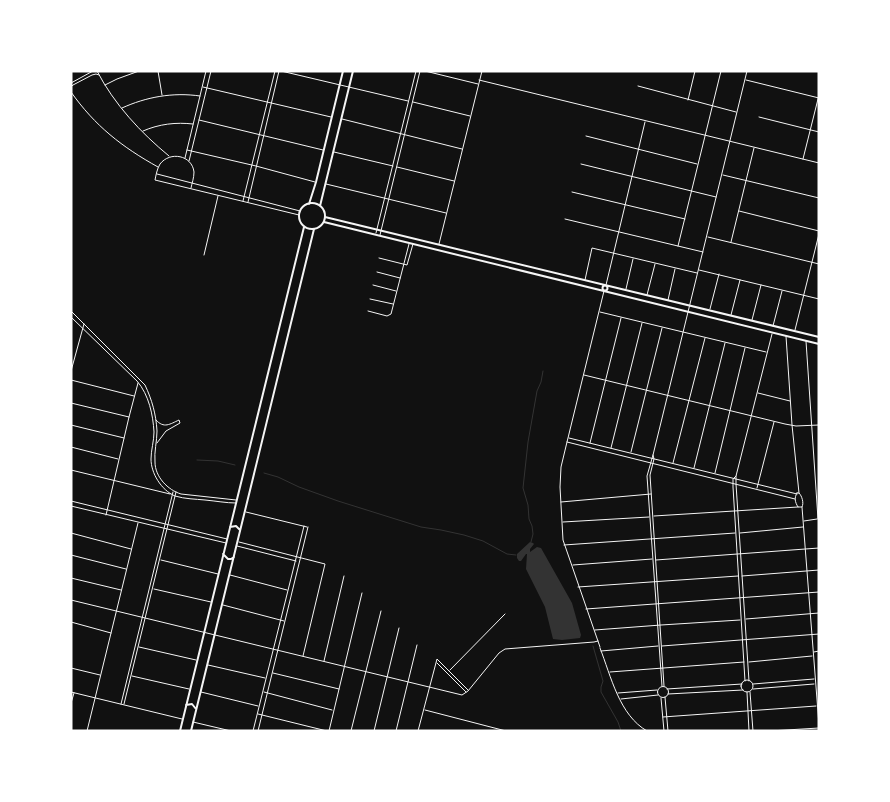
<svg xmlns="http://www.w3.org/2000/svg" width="890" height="802" font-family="'Source Sans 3',sans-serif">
  <rect width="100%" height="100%" fill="#111"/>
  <path fill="#333" d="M 530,542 L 533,543 L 534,544 L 530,549 L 530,552 L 537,547 L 541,548 L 572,603 L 581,635 L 580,638 L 562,640 L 553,639 L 545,607 L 526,569 L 527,554 L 526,554 L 521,561 L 519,561 L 517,558 L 517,554 Z"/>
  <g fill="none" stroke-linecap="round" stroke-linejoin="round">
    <path stroke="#333" stroke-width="1" d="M 197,460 L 218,461 L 235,465
      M 264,473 L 278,477 L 299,487 L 338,501 L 421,527 L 441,530 L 464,535 L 483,541 L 507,554 L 516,555
      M 531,542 L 533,534 L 532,526 L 529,519 L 528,505 L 523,488 L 528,442 L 537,391 L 541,382 L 543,371
      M 593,646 L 603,681 L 601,687 L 601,692 L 618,722 L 621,731"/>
    <path stroke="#f5f5f5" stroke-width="1" d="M 97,71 C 114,104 141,133 169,156
      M 158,71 L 162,95
      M 281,71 L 408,101
      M 425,71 L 478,84
      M 479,80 L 819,163
      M 71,83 L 93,71
      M 105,85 L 117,79 L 139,71
      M 638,86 L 736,112
      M 71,87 L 73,85 L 92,75 L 96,74 L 99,75
      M 203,87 L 331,117
      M 71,92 C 95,126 122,147 158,167
      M 688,100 L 695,71
      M 413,102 L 470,116
      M 122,108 C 146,97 173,92 200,96
      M 342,119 L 462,149
      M 199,120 L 323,150
      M 143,131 C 159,124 176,122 193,124
      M 586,136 L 697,164
      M 187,150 L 256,166 L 315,182
      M 334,152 L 393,166
      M 185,158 L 206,71
      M 803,159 L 819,95
      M 189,161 L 211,71
      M 581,164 L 716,197
      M 397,167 L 454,181
      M 157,174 L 300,211
      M 723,175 L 819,198
      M 326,184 L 446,213
      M 191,188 C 192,183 194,178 194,172 C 192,155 170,151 160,164 C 157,169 156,175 155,180 L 299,215
      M 572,192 L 685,219
      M 243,201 L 275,71
      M 248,202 L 279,71
      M 739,211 L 819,231
      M 565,219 L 703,252
      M 376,233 L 416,71
      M 380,235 L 420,71
      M 708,237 L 819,264
      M 731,242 L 754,148
      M 439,244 L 482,71
      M 678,246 L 721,71
      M 204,255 L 218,196
      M 379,258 L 407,265 L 413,244
      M 377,272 L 400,278
      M 585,280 L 592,248 L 697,273
      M 373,285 L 396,291
      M 606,285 L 645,122
      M 626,289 L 633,259
      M 647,295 L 655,264
      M 370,299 L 393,304
      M 668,300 L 675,269
      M 710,309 L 719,274
      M 368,311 L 387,316 L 391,314 L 409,244
      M 600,312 L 766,352
      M 731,315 L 740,280
      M 752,320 L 761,285
      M 773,326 L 782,291
      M 795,330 L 819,234
      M 786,336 L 792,425 L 799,493
      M 806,341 L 818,519
      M 71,371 L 84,324
      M 584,375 L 785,424 L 796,426 L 819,425
      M 71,380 L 134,396
      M 758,393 L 790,401
      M 71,403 L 129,417
      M 71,425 L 124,438
      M 569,438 L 797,494
      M 567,442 L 795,499
      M 590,443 L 621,318
      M 71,447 L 118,459
      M 611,448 L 642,323
      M 631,452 L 662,328
      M 673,463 L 705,338
      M 694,468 L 725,343
      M 71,470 L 170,494
      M 715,473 L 745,348
      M 736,476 L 733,479 L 733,487 L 745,681
      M 757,488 L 774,422
      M 797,493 L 799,493 C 802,496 804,503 802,507 L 798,507 C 795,502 794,498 797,493 Z
      M 561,502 L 651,494
      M 802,507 L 819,725
      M 246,512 L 307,527
      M 106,515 L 129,417 L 138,383
      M 654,516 L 798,507
      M 804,521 L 817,519
      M 563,522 L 649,517
      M 71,533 L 131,549
      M 740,533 L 803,527
      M 239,542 L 325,564 L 303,656
      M 564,545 L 735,533
      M 237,546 L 296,561
      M 71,555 L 126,569
      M 161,560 L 218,574
      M 656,560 L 819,548
      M 573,565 L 652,559
      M 230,575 L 287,590
      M 742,576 L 819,570
      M 71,578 L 121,590
      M 578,587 L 738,576
      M 154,589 L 211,602
      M 223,605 L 284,621
      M 586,609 L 819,592
      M 746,619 L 819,613
      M 71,622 L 111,633
      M 595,630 L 661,625 L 740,620
      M 662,646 L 819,634
      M 139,647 L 196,660
      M 600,648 C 611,676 619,715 647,731
      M 601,651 L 658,646
      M 814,652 L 819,651
      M 324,661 L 344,576
      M 749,662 L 812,656
      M 208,665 L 265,678
      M 71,668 L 100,675
      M 450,670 L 505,614
      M 610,672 L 744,662
      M 273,673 L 339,689
      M 132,676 L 189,689
      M741 686a6 6 0 1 1 12 0a6 6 0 1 1-12 0Z
      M 749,681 L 736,484 L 736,476 L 772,334
      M 753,684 L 814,679
      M 667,689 L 742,684
      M 753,689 L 814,684
      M 201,692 L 258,706
      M 264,692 L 332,710
      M 747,692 L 749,731
      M 750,692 L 753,731
      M 618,693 L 657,690
      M 668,694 L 743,690
      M 621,699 L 658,695
      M 71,703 L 74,693
      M 121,704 L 173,492
      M 124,704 L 176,492
      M 425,710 L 506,731
      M 258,714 L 327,731
      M 663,717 L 816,706
      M 87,731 L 138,523
      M 329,731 L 362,593
      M 351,731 L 381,611
      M 374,731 L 399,628
      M 396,731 L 417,645
      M 770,731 L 819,728"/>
    <path stroke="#f5f5f5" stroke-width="1" d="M 746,80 L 819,98
      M 759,117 L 819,132
      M 699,270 L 819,299
      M 71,311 L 145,385 C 152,400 156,414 157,431 C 157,441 154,452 155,462 C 155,477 168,490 181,494 L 236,500
      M 71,317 L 137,381 C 149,395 153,415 154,432 C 154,441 151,450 151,459 C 151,473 161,490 175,496 C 185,499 195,499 205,500 C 216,501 226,503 236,503
      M 156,420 C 164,429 170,424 179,420 L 180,423 L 166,431 L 157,443
      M 653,455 L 654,459 L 650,475 L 664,686
      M 71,501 L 227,539
      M 71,506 L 226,543
      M 71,600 L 462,695 L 468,691 L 499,653 L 505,649 L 594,642 L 598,641
      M 600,647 L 563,540 L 560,487 L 561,467 L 567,442 L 604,291
      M 437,663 L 466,692
      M 662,686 L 647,476 L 653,455 L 747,71
      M657.5 692a5.5 5.5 0 1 1 11 0a5.5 5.5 0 1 1-11 0Z
      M 71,692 L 182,719
      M 665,697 L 668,731
      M 661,698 L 664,731
      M 193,722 L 231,731
      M 253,731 L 304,526
      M 258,731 L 308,527
      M 418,731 L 437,659 L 468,690"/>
    <path stroke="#f5f5f5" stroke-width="2" d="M299 216a13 13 0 1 1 26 0a13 13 0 1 1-26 0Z
      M 309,204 L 316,182 L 343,71
      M 320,206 L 353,71
      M 325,217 L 819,337
      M 324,222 L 819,344
      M602.5 288a2.5 2.5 0 1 1 5 0a2.5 2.5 0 1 1-5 0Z
      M 230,527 L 236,526 L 240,530
      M 223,554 L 228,559 L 231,559 L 234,557
      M 186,705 L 192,704 L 196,709
      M 180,731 L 304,227
      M 191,731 L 314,229"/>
  </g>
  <rect width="890" height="802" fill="none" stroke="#ffffff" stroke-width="145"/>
</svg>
